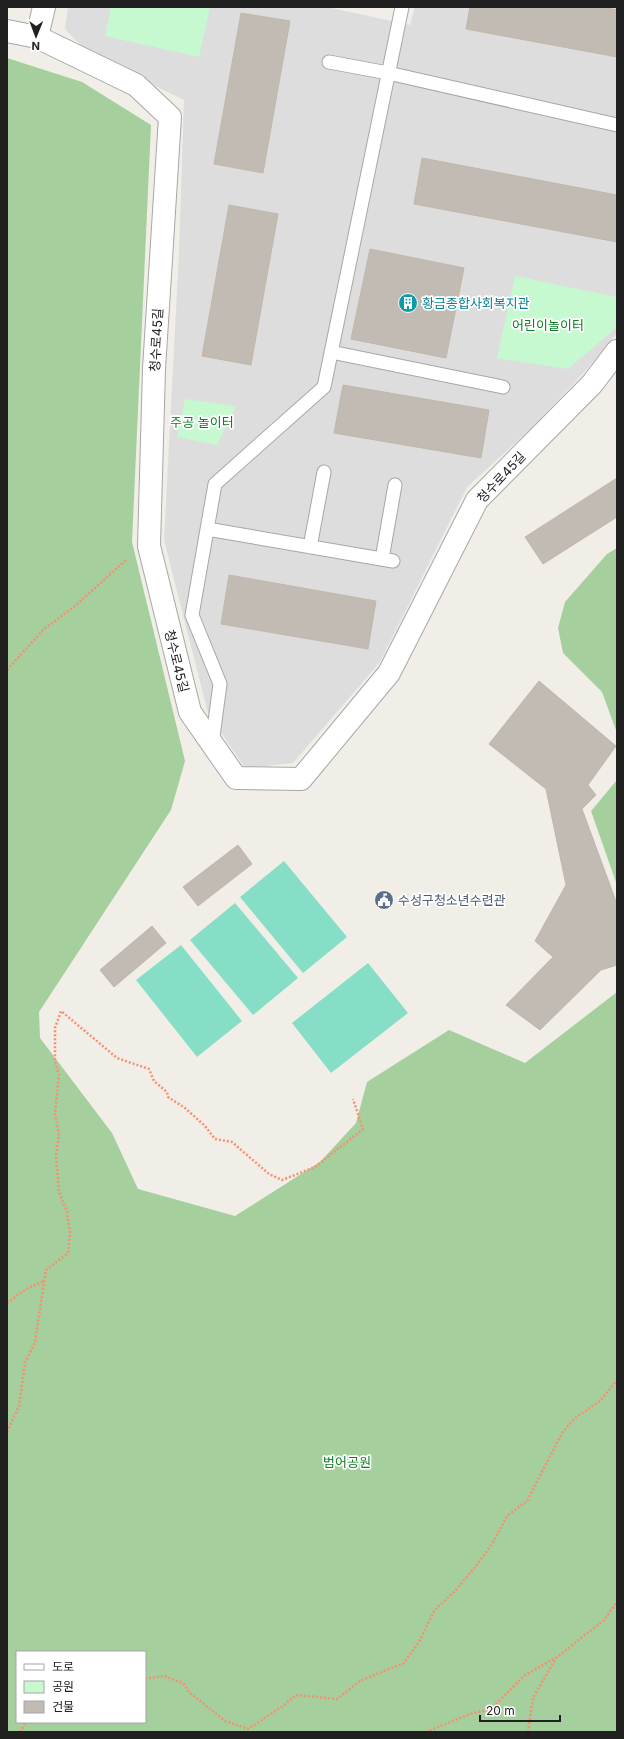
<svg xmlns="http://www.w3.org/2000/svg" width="624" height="1739" font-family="Inter,'Noto Sans KR',sans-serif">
  <rect width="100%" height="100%" fill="#f0eee7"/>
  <path fill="#dedddd" d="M 68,7 L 327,7 L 410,25 L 415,7 L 617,7 L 617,333 L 588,368 L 531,429 L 467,487 L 380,662 L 293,763 L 245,768 L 208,713 L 164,540 L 179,253 L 184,100 L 89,54 L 65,29 Z"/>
  <path fill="#a5cf9c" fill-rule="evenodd" d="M 7,58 L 82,82 L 151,125 L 132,542 L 185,761 L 171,810 L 39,1012 L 40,1038 L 112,1133 L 138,1189 L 235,1216 L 320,1162 L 356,1123 L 367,1082 L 449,1030 L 525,1063 L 617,992 L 617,1732 L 7,1732 ZM 17,1652 L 145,1652 L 145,1722 L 17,1722 Z
    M 617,548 L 617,733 L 602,692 L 563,653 L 558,628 L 565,602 L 607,554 Z
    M 617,780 L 617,885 L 591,811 Z"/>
  <path fill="#c6f9d0" d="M 111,7 L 210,7 L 199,57 L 105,36 Z
    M 515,276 L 617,297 L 617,327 L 568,369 L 497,358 Z
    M 185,399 L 236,406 L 217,445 L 177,437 Z"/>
  <path fill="#87dec7" d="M 284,861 L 347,937 L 303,973 L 240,897 Z
    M 235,903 L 298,978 L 253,1015 L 190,940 Z
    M 181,945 L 242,1021 L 197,1057 L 136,980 Z
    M 368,963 L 408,1013 L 331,1073 L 292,1023 Z"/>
  <path fill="#c1bbb3" stroke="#c2b7a9" d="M 470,7 L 603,7 L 617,10 L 617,57 L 466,29 Z
    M 241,13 L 290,21 L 263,173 L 214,164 Z
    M 422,158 L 617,195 L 617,242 L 414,204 Z
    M 229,205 L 278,214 L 251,365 L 202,356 Z
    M 370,249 L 464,268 L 446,358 L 351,339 Z
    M 343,385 L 489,410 L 481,458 L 334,433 Z
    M 617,478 L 617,517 L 543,564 L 525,537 Z
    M 229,575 L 376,601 L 368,649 L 221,624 Z
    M 539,681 L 616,746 L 588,785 L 596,795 L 582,809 L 617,904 L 617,965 L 601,970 L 540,1030 L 506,1005 L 553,957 L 535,941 L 566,885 L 546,789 L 489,744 Z
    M 238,845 L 252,864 L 198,906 L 183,887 Z
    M 152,926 L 166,943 L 114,987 L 100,970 Z"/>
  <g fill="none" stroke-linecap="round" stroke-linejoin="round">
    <g stroke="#a7a7a7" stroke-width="15">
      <path id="service" d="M 329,62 L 388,73 L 617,125
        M 331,352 L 503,387
        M 207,529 L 393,561
        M 310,547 L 324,472
        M 382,559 L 395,485
        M 212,744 L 220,684 L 192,615 L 215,484 L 324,387 L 402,7"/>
    </g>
    <g stroke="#a7a7a7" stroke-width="24">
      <path id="minor" d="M 7,31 L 37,37 L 136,85 L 170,117 L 154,369 L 149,546 L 190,712 L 236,778 L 301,779 L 389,673 L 477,500 L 592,384 L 617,351
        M 37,37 L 44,7"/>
    </g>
    <path stroke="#f78f71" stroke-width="2.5" stroke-dasharray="2 2" stroke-linecap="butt" d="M 7,670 L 44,629 L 75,606 L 127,559
      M 7,1303 L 26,1289 L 44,1281
      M 7,1432 L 19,1406 L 25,1363 L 35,1342 L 46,1270 L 68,1253 L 70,1232 L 67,1212 L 59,1192 L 56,1155 L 59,1135 L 55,1114 L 59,1075 L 55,1062 L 55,1028 L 61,1011 L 117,1058 L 149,1069 L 154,1081 L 167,1092 L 168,1097 L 185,1108 L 205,1126 L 215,1139 L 232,1142 L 269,1174 L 282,1180 L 315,1167 L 363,1129 L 353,1099
      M 145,1679 L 164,1676 L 183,1683 L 189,1692 L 225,1721 L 248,1729 L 283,1706 L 296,1695 L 337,1699 L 360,1681 L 404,1663 L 419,1642 L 434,1611 L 455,1591 L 476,1566 L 492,1544 L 507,1516 L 527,1501 L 562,1433 L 574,1419 L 601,1400 L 617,1380
      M 20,1732 L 26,1722
      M 426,1732 L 470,1714 L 491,1709 L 524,1676 L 555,1658
      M 528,1732 L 533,1698 L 556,1658 L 604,1620 L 617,1602"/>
    <use href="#service" stroke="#fff" stroke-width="13"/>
    <use href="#minor" stroke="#fff" stroke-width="22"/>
  </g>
  <defs>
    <g id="building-disc" transform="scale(1)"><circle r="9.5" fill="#0f9aa8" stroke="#fff"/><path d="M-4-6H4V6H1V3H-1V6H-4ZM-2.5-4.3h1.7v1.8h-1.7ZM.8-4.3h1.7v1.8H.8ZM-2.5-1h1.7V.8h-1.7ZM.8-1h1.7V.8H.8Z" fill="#fff"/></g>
    <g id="civic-disc" transform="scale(1)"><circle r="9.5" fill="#5c6f8a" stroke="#fff"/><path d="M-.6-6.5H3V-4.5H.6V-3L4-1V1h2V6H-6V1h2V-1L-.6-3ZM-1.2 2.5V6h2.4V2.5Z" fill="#fff"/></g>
  </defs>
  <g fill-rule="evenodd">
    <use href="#building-disc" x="408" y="303"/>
    <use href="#civic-disc" x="384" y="900"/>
  </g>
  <g text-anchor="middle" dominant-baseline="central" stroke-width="3.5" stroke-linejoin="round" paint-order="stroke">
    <g font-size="13" fill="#0d838f" stroke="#fff" text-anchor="start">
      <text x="422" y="303">황금종합사회복지관</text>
    </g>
    <g font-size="13" fill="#0e7f25" stroke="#fff">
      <text x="548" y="325">어린이놀이터</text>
      <text x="202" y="422">주공 놀이터</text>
      <text x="347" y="1462">범어공원</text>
    </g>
    <g font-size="13" fill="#202020" stroke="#fff">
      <text transform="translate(156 340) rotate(-87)">청수로45길</text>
      <text transform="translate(501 477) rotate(-47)">청수로45길</text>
      <text transform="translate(177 661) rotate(76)">청수로45길</text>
    </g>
    <g font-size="13" fill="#4e5e75" stroke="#fff" text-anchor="start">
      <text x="398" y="900">수성구청소년수련관</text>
    </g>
  </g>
  <rect width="624" height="1739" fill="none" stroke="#202020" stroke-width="16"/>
  <rect x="16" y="1651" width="130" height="72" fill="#ffffff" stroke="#a6a6a6"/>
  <rect x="24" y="1664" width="20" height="6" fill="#ffffff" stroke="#a6a6a6"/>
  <text x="52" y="1671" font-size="12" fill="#202020">도로</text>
  <rect x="24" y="1681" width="20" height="12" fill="#c6f9d0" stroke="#a6a6a6"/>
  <text x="52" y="1691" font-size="12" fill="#202020">공원</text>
  <rect x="24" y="1701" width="20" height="12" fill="#c1bbb3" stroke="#a6a6a6"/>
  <text x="52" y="1711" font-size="12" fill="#202020">건물</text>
  <g transform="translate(36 36) rotate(181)" stroke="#ffffff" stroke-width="3" paint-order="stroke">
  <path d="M0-3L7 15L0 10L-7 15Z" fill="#202020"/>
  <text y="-6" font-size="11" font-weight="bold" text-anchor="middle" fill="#202020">N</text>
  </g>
  <path d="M480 1715v6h80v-6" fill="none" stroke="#202020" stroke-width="2"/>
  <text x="486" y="1715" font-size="12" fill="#202020" stroke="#ffffff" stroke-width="3" paint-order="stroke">20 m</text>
</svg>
